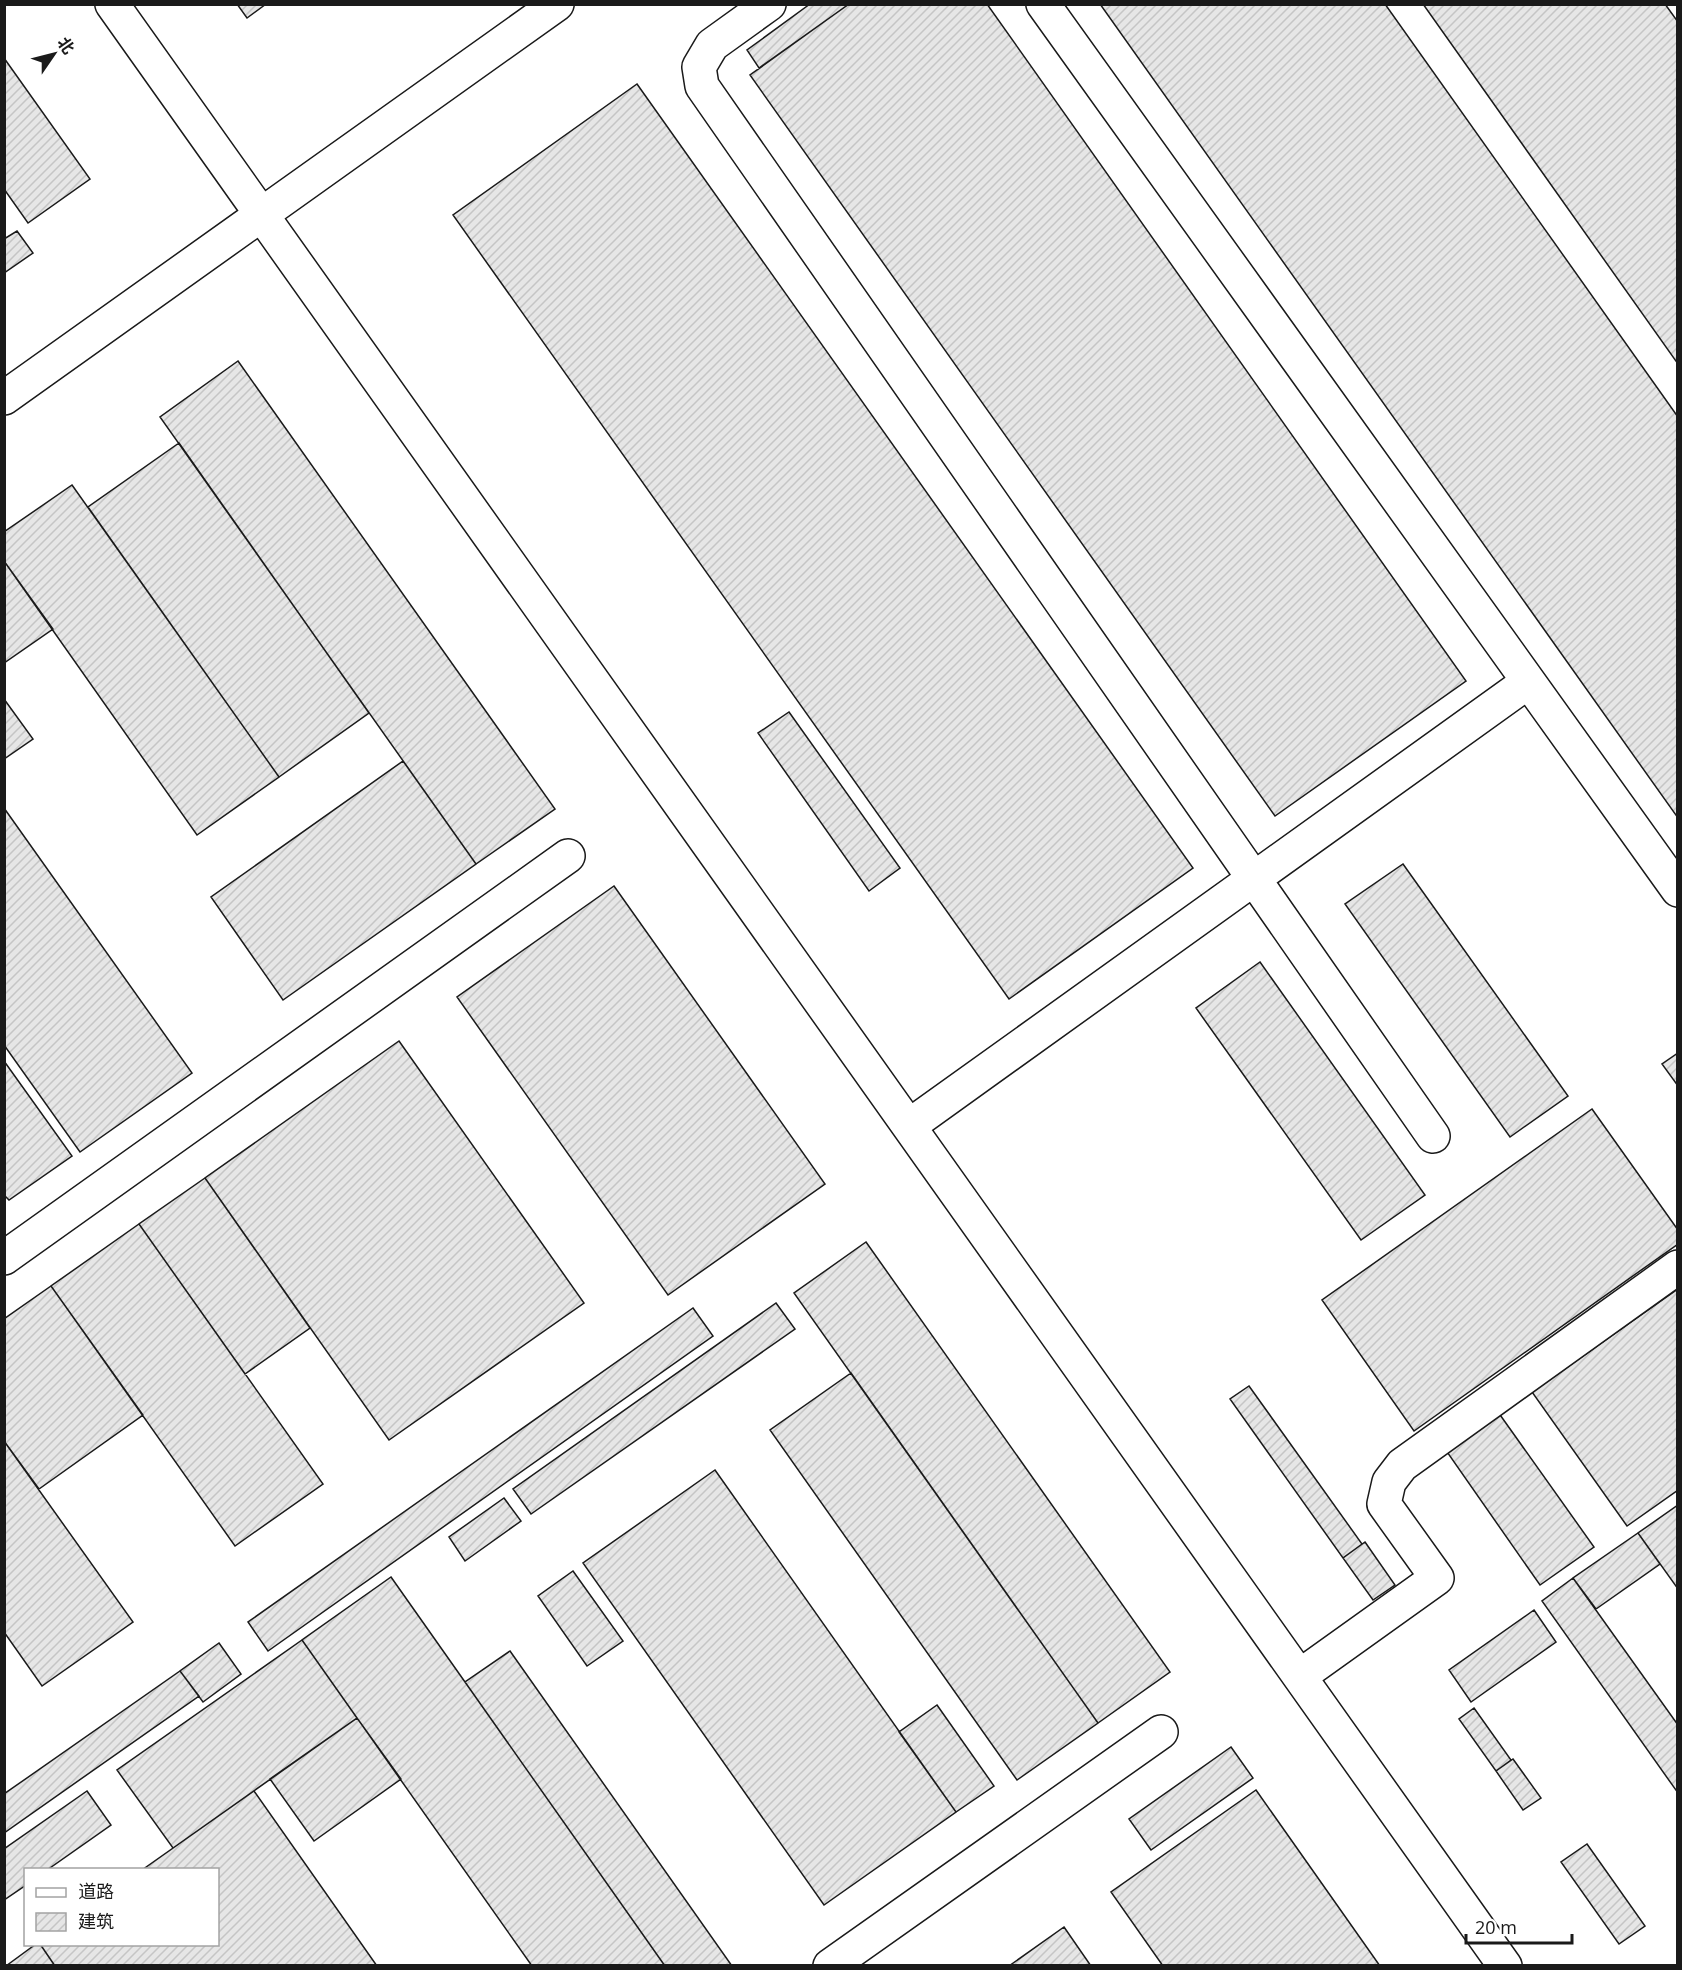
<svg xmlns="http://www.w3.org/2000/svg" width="1682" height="1970" font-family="'Open Sans','Noto Sans SC',sans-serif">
  <defs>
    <pattern id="building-hatch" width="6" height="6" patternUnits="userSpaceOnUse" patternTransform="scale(1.5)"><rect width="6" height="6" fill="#e6e6e6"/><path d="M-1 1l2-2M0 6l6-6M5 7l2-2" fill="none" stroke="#c5c5c5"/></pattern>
  </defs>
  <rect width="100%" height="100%" fill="#fff"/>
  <path fill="url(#building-hatch)" stroke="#1a1a1a" stroke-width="1.5" d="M 237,4 L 266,4 L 247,18 Z
    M 810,4 L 849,4 L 759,68 L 747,50 Z
    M 849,4 L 987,4 L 1466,681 L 1275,816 L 750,75 Z
    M 1100,4 L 1385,4 L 1678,417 L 1678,818 Z
    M 1423,4 L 1665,4 L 1678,22 L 1678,364 Z
    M 4,58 L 90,179 L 28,223 L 4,189 Z
    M 637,84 L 1193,868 L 1009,999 L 453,215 Z
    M 17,231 L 33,253 L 4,273 L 4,239 Z
    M 238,361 L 555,809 L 476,864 L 160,417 Z
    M 179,443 L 369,713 L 279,777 L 88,507 Z
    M 72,485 L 279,777 L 197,835 L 4,561 L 4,532 Z
    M 4,561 L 53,629 L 4,663 Z
    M 4,699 L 33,739 L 4,759 Z
    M 789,712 L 900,868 L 869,891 L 758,733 Z
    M 403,761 L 476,864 L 283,1000 L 211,897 Z
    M 4,808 L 192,1073 L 80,1152 L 4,1045 Z
    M 1403,864 L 1568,1096 L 1510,1137 L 1345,904 Z
    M 614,886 L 825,1184 L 668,1295 L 457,997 Z
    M 1260,962 L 1425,1195 L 1361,1240 L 1196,1008 Z
    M 399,1041 L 584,1303 L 389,1440 L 205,1178 Z
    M 1678,1053 L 1678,1086 L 1662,1064 Z
    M 4,1061 L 72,1156 L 9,1200 L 4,1195 Z
    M 1592,1109 L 1678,1230 L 1678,1244 L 1414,1431 L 1322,1300 Z
    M 205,1178 L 310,1328 L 245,1374 L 139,1224 Z
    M 139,1224 L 323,1484 L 235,1546 L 51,1286 Z
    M 866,1242 L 1170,1672 L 1098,1723 L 794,1293 Z
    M 51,1286 L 143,1415 L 39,1489 L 4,1441 L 4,1319 Z
    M 1678,1289 L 1678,1490 L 1627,1526 L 1532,1392 Z
    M 776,1303 L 795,1329 L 531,1514 L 513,1489 Z
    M 693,1308 L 713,1336 L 268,1651 L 248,1622 Z
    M 851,1373 L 1098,1723 L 1017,1780 L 770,1430 Z
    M 1249,1386 L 1362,1544 L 1343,1558 L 1230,1399 Z
    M 1498,1412 L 1594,1547 L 1540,1585 L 1445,1449 Z
    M 4,1441 L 133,1622 L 42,1686 L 4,1632 Z
    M 715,1470 L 956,1812 L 824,1905 L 583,1563 Z
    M 504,1498 L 521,1521 L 465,1561 L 449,1537 Z
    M 1678,1505 L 1678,1589 L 1638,1533 Z
    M 1638,1533 L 1660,1564 L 1596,1609 L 1573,1578 Z
    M 1365,1542 L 1395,1585 L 1373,1600 L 1343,1558 Z
    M 573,1571 L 623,1641 L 587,1666 L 538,1596 Z
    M 391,1577 L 465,1682 L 665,1966 L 532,1966 L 302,1640 Z
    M 1573,1578 L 1678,1725 L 1678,1793 L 1542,1601 Z
    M 1534,1610 L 1556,1642 L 1471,1702 L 1449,1670 Z
    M 302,1640 L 357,1718 L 173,1848 L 117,1770 Z
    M 219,1643 L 241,1674 L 203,1702 L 180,1671 Z
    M 510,1651 L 732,1966 L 665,1966 L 465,1682 Z
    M 180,1671 L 199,1696 L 4,1833 L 4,1794 Z
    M 937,1705 L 994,1786 L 956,1812 L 899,1732 Z
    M 1474,1708 L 1511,1760 L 1496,1771 L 1459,1719 Z
    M 357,1718 L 401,1779 L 314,1841 L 270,1779 Z
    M 1231,1747 L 1253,1778 L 1151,1850 L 1129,1819 Z
    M 1513,1759 L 1541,1798 L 1523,1810 L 1496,1771 Z
    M 1256,1790 L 1380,1966 L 1163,1966 L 1111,1892 Z
    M 87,1791 L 111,1825 L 47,1870 L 26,1870 L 26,1885 L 4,1900 L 4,1849 Z
    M 254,1791 L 377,1966 L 55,1966 L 40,1944 L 218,1944 L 218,1870 L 142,1870 Z
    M 1587,1844 L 1645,1926 L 1619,1944 L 1561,1862 Z
    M 1064,1927 L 1091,1966 L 1009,1966 Z
    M 36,1944 L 40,1944 L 55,1966 L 6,1966 Z"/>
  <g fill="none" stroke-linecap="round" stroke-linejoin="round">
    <g stroke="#1a1a1a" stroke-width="36">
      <path id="minor" d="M 112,4 L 1505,1966
        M 769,4 L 712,45 L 699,67 L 702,86 L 1433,1136
        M 1043,4 L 1678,890
        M 4,398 L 557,4
        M 909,1126 L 1528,682
        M 4,1258 L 568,856
        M 1300,1676 L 1437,1578 L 1384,1504 L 1389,1482 L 1402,1465 L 1678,1267
        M 830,1966 L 1161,1732"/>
    </g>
    <use href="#minor" stroke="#fff" stroke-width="33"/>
  </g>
  <rect width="1682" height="1970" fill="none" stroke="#1a1a1a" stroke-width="12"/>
  <rect x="24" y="1868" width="195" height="78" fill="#ffffff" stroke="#a3a3a3" stroke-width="1.5"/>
  <rect x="36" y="1888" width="30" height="9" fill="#ffffff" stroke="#a3a3a3" stroke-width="1.5"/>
  <text x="78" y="1898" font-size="18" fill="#1a1a1a">道路</text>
  <rect x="36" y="1913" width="30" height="18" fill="url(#building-hatch)" stroke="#a3a3a3" stroke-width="1.5"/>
  <text x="78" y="1928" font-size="18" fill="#1a1a1a">建筑</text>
  <g transform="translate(54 54) rotate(55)" stroke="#ffffff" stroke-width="4.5" paint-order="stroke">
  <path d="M0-4.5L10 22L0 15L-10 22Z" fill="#1a1a1a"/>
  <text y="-9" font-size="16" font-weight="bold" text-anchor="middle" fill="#1a1a1a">北</text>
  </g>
  <path d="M1466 1934v9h106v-9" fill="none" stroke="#1a1a1a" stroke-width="3"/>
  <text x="1475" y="1934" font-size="18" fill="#1a1a1a" stroke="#ffffff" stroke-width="4.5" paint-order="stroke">20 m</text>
</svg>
